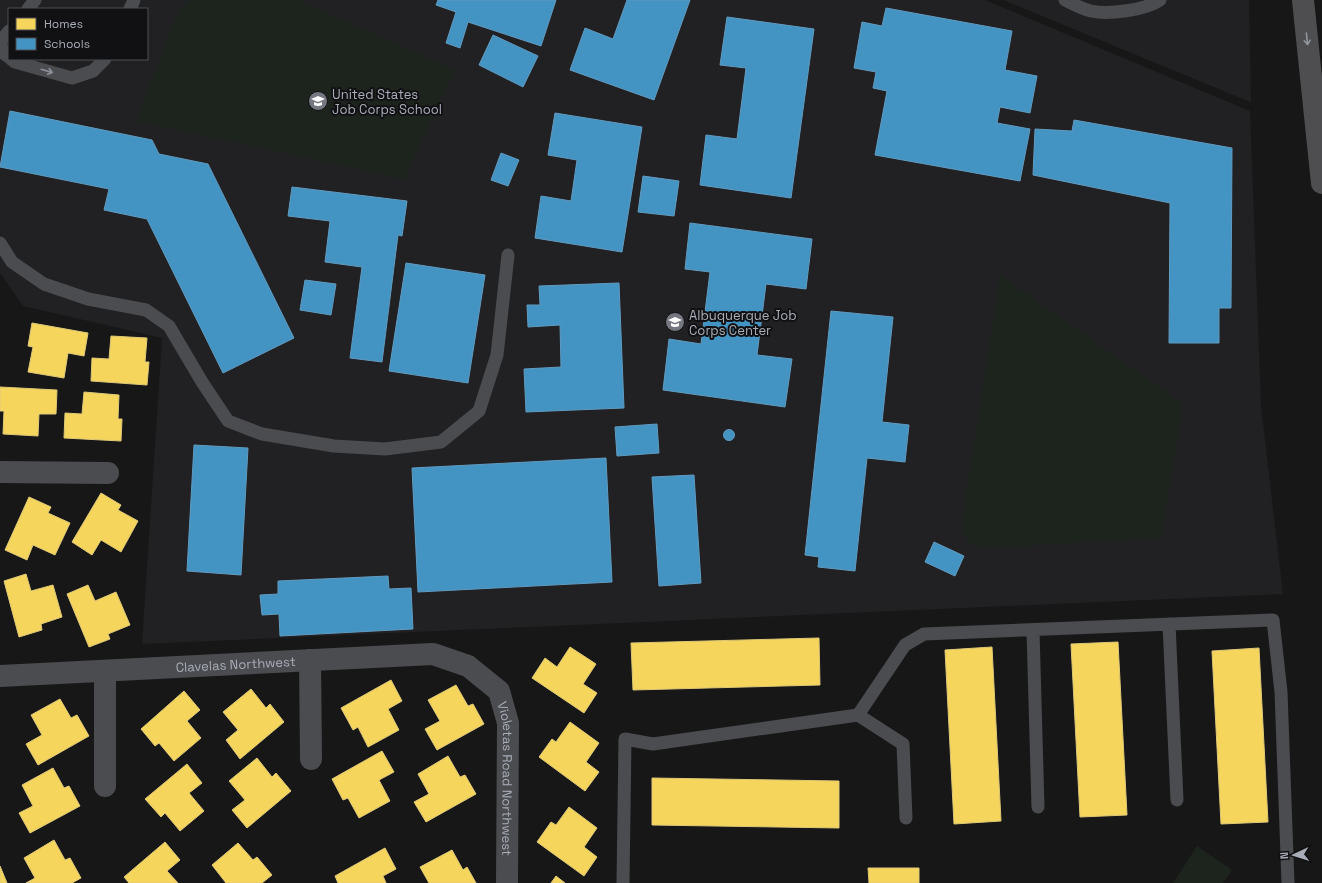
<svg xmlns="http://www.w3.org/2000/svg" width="1322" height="883" font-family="'Space Grotesk',sans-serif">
  <rect width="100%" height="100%" fill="#171717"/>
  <path fill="#212123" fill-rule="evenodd" d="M 0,0 L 985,0 L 1250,111 L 1261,406 L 1283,594 L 142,644 L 162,338 L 23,306 L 0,273 ZM 9,9 L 147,9 L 147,59 L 9,59 Z
    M 1003,0 L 1249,0 L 1251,102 L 1250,102 Z"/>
  <path fill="#1d241e" d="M 189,0 L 298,0 L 455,70 L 404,179 L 136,121 L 179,9 Z
    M 1000,275 L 1183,404 L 1161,538 L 986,548 L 969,544 L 961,528 Z
    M 1197,846 L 1232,870 L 1223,883 L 1173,883 Z"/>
  <path fill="#f6d55c" stroke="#dfc978" d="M 32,323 L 88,333 L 84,356 L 68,353 L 64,378 L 28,372 L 33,347 L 28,346 Z
    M 111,336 L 147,338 L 145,362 L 149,362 L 147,385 L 91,381 L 92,358 L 109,359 Z
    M 0,387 L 57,390 L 56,414 L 39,414 L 38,436 L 3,434 L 4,411 L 0,411 Z
    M 84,392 L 119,395 L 118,419 L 122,419 L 121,441 L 64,438 L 65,413 L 82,414 Z
    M 101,493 L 121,505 L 118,510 L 138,521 L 121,552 L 101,540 L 92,555 L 72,542 Z
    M 29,497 L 51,507 L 48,513 L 70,523 L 55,555 L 33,545 L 27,560 L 5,550 Z
    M 26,574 L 31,591 L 53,585 L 62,617 L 41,624 L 42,630 L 19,637 L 4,581 Z
    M 88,585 L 95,601 L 116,592 L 130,625 L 108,634 L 110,639 L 89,647 L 67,594 Z
    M 819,638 L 820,685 L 633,690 L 631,643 Z
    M 1118,642 L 1127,815 L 1080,817 L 1071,644 Z
    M 570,647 L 596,664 L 583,684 L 597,693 L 584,713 L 532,678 L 545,658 L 557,667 Z
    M 992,647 L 1001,821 L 954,824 L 945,650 Z
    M 1259,648 L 1268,822 L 1221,824 L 1212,651 Z
    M 391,680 L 402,701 L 388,709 L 399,730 L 368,747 L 358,727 L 353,730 L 341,708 Z
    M 456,685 L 468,706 L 473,704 L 484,724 L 437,750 L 425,729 L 440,721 L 428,700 Z
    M 251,689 L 266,708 L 270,704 L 284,722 L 240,759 L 226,740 L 238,730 L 223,712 Z
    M 184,691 L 200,710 L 187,721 L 201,738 L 174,761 L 159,743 L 155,746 L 141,729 Z
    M 60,699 L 71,718 L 77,715 L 89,736 L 38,765 L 26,744 L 42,735 L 31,715 Z
    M 570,722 L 599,743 L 586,762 L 599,772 L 585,791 L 539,757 L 552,739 L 556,742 Z
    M 382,751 L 394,772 L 379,780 L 390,801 L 359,818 L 348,798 L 343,800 L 332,779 Z
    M 448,756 L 460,777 L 465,775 L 476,794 L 426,822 L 414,802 L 429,794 L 418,774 Z
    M 257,758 L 272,777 L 276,773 L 291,791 L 247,828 L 232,810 L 245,800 L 229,781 Z
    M 187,764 L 202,783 L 189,793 L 204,811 L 180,831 L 165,813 L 161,817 L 145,799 Z
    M 53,768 L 64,788 L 69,786 L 80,806 L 30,833 L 19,813 L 33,806 L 22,785 Z
    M 652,778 L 839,781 L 839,828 L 652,825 Z
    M 569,807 L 597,828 L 584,847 L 597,857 L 584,876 L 537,842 L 551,822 L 556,825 Z
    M 54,840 L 65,860 L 70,858 L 81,878 L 72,883 L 26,883 L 35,878 L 24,858 Z
    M 165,842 L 180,860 L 167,871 L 178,883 L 129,883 L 124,877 Z
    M 238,843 L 253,860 L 257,857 L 272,875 L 262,883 L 226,883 L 212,865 Z
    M 385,848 L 396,869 L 383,876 L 386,883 L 338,883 L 335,876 Z
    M 452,850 L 463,870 L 467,867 L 476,883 L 429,883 L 420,867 Z
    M 0,866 L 7,883 L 0,883 Z
    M 868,868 L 919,868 L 919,883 L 869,883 Z
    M 556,876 L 565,883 L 551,883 Z"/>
  <path fill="#4393c3" stroke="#619bc0" d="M 438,0 L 556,0 L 541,46 L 468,22 L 460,48 L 446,43 L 456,12 L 436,5 Z
    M 627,0 L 690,0 L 654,100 L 570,70 L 585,28 L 613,39 Z
    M 886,8 L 1012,31 L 1005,70 L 1037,76 L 1030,113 L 1000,107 L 997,123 L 1030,129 L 1020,181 L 875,155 L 887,91 L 873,88 L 876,72 L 854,68 L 862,22 L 882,26 Z
    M 727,17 L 814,29 L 791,198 L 700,185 L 706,135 L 737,139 L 746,68 L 720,65 Z
    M 493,35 L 538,56 L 523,87 L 479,65 Z
    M 10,111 L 152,140 L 159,154 L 208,164 L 294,338 L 223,373 L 147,219 L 104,210 L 109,189 L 0,167 Z
    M 555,113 L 642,127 L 622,252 L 535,238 L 541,196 L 571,201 L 577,160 L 548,155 Z
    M 1074,120 L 1232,148 L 1231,308 L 1219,308 L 1219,343 L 1169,343 L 1170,203 L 1033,175 L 1035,129 L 1072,131 Z
    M 501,153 L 519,160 L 508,186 L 491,180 Z
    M 643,176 L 679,181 L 674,216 L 638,212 Z
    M 292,187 L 407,201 L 402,236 L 398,235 L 382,362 L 350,358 L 362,267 L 325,262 L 330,221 L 288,216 Z
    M 690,223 L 812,239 L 806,289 L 766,284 L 757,355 L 792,359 L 785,407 L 663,390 L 669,339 L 701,344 L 710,272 L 685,269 Z
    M 406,263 L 485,275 L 468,383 L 389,371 Z
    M 305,280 L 336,284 L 331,315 L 300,310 Z
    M 619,283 L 624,408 L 526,412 L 524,369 L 561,367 L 560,325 L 528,327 L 527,305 L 540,305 L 539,286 Z
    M 831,311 L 893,317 L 882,422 L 909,425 L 905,462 L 867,458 L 855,571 L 818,567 L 819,557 L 805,555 Z
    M 657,424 L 659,453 L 617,456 L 615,427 Z
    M723.5 435a5.5 5.5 0 1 1 11 0a5.5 5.5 0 1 1-11 0Z
    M 194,445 L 248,448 L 241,575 L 187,571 Z
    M 606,458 L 612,582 L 418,592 L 412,468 Z
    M 694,475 L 701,583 L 659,586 L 652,477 Z
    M 934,542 L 964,556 L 955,576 L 925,562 Z
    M 388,576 L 389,589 L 411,588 L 413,629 L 280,636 L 279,614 L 262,615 L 260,595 L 278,594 L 278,581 Z"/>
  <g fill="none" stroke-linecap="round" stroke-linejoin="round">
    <path stroke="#4b4c50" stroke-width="13" d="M 1065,0 C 1073,4 1082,9 1091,11 C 1108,15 1146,10 1160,0
      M 28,9 L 35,0
      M 130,9 L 134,0
      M 9,31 L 0,42 L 3,53 L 9,57
      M 11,59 L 15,62 L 72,78 L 93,71 L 105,59
      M 0,243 L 12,262 L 44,284 L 88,299 L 146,310 L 169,326 L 202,382 L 228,421 L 262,434 L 334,446 L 385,449 L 441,442 L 479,411 L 497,355 L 508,255
      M 1169,624 L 1177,800
      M 1033,630 L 1038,807
      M 858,715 L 903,744 L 906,818
      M 623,883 L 625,739 L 653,744 L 858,715 L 905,645 L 924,634 L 1273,620 L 1281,692 L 1288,883"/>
    <g stroke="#4b4c50" stroke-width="22">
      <path d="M 0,472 L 108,473"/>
      <path d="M 310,660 L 311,759"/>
      <path d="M 105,671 L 105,786"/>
      <path id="s1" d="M 0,676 L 433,654 L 468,666 L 499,691 L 508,723 L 507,883"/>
    </g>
    <path stroke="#4e4e51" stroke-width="22" d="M 1303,0 L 1322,183"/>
  </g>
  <defs><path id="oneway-shaft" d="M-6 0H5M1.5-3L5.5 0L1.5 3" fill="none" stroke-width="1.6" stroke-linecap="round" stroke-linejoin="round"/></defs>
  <use stroke="#92959e" href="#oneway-shaft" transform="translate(1307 39) rotate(84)"/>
  <use stroke="#8c9099" href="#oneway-shaft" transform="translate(47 71) rotate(16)"/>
  <defs>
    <g id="school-disc" transform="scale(1)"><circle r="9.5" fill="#757880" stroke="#111113"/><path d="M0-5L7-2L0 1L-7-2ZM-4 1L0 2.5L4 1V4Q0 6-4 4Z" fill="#fff"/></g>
    <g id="university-disc" transform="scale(1)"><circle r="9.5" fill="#757880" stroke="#111113"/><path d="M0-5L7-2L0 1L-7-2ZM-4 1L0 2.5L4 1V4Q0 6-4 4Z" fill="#fff"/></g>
  </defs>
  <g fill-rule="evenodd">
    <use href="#school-disc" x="318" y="101"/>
    <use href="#university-disc" x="675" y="322"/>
  </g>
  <g text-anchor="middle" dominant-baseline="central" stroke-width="4" stroke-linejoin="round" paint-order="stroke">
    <g font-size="13" fill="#a8adb8" stroke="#111113" text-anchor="start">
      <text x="332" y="94">United States<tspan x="332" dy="15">Job Corps School</tspan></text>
      <text x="689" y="315">Albuquerque Job<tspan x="689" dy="15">Corps Center</tspan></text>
    </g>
    <g font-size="13" fill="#a8adb8" stroke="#111113">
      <text stroke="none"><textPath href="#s1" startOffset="236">Clavelas Northwest</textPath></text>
      <text stroke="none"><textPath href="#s1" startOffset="599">Violetas Road Northwest</textPath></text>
    </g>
  </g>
  <rect x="8" y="8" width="140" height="52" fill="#111113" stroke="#4d4f55"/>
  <rect x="16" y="18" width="20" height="12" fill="#f6d55c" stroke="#4d4f55"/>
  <text x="44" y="28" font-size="12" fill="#a8adb8">Homes</text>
  <rect x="16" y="38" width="20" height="12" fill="#4393c3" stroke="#4d4f55"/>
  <text x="44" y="48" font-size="12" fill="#a8adb8">Schools</text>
  <g transform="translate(1294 855) rotate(266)" stroke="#111113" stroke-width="3" paint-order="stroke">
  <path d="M0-3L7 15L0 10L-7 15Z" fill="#a8adb8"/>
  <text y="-6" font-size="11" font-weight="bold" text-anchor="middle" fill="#a8adb8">N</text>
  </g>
</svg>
